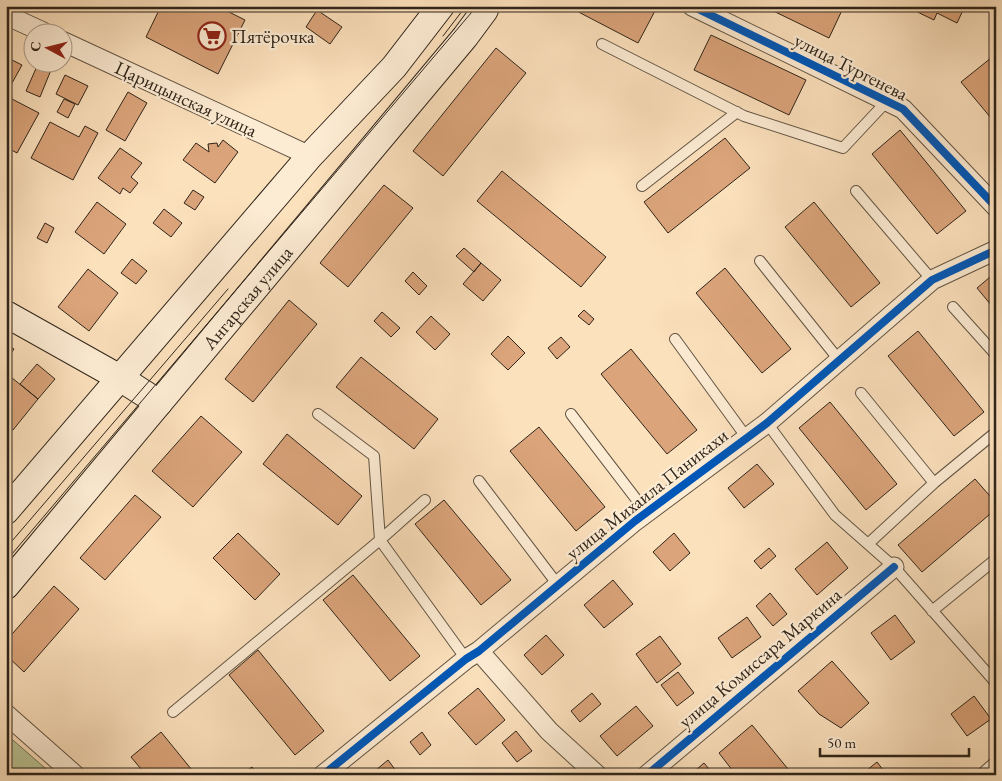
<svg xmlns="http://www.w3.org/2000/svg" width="1002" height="781" font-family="'EB Garamond',serif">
  <rect width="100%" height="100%" fill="#fce1bd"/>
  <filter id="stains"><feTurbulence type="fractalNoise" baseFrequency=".004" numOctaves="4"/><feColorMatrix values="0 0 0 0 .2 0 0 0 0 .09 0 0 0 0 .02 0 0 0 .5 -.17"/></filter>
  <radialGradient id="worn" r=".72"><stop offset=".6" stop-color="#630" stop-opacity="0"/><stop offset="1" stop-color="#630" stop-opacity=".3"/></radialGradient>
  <path fill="#bac495" stroke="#747458" d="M 6,734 L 53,775 L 6,775 Z"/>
  <path fill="#dba47b" stroke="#2f251a" d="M 161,6 L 217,6 L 245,20 L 218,74 L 146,37 Z
    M 567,6 L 651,6 L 656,9 L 638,43 Z
    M 763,6 L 844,6 L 829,38 Z
    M 905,6 L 965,6 L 957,23 L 937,13 L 934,20 Z
    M 317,10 L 342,27 L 330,44 L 306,27 Z
    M 711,35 L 806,80 L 789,115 L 694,70 Z
    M 496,48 L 526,73 L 443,176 L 413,151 Z
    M 6,57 L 22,65 L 6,94 Z
    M 991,58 L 996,64 L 996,124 L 961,82 Z
    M 38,64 L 51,70 L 40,97 L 26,91 Z
    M 65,75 L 88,86 L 78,105 L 56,94 Z
    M 128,92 L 147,103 L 125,141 L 106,130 Z
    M 12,99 L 39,113 L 17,153 L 6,147 L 6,109 Z
    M 64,99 L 75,104 L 68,118 L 57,112 Z
    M 50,122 L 79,137 L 85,126 L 98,133 L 73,180 L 31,158 Z
    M 900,130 L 966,211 L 937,234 L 872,154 Z
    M 725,138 L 750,168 L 668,233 L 644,202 Z
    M 223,140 L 238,152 L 215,183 L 183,160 L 196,143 L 209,152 L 208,144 L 217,143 L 218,147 Z
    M 120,148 L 142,163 L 131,177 L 138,183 L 130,193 L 123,188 L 120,194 L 98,178 Z
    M 502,171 L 606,257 L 581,287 L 477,201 Z
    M 384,185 L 413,208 L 348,287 L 320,263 Z
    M 193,190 L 204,197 L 195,210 L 184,203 Z
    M 97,202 L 126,224 L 104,254 L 75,232 Z
    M 814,202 L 880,283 L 851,307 L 785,227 Z
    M 164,209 L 182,223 L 171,237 L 153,223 Z
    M 45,223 L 54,228 L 47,243 L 37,238 Z
    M 464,248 L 481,263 L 474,272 L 456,256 Z
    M 132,259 L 147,271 L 136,284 L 121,273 Z
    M 481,263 L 501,280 L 483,301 L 463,284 Z
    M 725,268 L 791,349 L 762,373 L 696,293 Z
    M 88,269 L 118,293 L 89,331 L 58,307 Z
    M 413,272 L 427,286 L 419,295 L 405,281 Z
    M 996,272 L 996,311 L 977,288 Z
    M 289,300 L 317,324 L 253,402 L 225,379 Z
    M 584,310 L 594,319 L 589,325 L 578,316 Z
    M 382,312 L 400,328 L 391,337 L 374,321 Z
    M 431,316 L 450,334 L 435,350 L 416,332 Z
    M 918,331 L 984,412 L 954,436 L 888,356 Z
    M 508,336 L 525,353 L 508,370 L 491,354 Z
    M 561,337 L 570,347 L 557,359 L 548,348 Z
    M 6,344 L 14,349 L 6,361 Z
    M 631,349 L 697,430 L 667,454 L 601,374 Z
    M 361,357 L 438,419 L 414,449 L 336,387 Z
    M 37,364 L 55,379 L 38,399 L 20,384 Z
    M 6,373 L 38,399 L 13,430 L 6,424 Z
    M 830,402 L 897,484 L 866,510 L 799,428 Z
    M 201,416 L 242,452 L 193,507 L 152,471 Z
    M 539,427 L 605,507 L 576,531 L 510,451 Z
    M 287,434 L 362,496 L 338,525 L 263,464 Z
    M 757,464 L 774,484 L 744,508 L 728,488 Z
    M 975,479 L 996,503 L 996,509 L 922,572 L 898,545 Z
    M 135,495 L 161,517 L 105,580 L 80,558 Z
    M 444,500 L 511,580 L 481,605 L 415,524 Z
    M 238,533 L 280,574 L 255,600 L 213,558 Z
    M 674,533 L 690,553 L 670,571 L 653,552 Z
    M 827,542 L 848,568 L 817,595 L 795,569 Z
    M 769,548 L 776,556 L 761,569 L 754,561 Z
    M 353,575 L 420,656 L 390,681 L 323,600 Z
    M 613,580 L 633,604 L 604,628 L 584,605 Z
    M 54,586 L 79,609 L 24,672 L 6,655 L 6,641 Z
    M 770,593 L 787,614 L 773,626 L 756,606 Z
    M 895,615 L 915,642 L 891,660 L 871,633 Z
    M 747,617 L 761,637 L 732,658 L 718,638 Z
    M 546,635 L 564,655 L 542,675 L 524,655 Z
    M 660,636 L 681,664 L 657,683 L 636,654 Z
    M 258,650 L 324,731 L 295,755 L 229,675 Z
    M 832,661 L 869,703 L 841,728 L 819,714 L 798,691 Z
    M 678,672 L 694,693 L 677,706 L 661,685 Z
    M 478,688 L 505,720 L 476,745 L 448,713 Z
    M 592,693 L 601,704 L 580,722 L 571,711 Z
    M 974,696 L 991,719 L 967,736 L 951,714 Z
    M 636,706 L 653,726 L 617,756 L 600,736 Z
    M 752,725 L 788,769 L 781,775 L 736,775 L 719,753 Z
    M 516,731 L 532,751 L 517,762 L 502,743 Z
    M 161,732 L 196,775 L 146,775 L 131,757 Z
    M 422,732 L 431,745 L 420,755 L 410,742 Z
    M 388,760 L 399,775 L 370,775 Z
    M 877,762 L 887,775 L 861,775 Z
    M 704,763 L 714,775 L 690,775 Z
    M 252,767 L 258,775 L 241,775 Z"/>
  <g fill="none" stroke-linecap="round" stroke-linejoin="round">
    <g stroke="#625443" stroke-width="12">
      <path id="service" d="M 602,44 L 744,116 L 843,148 L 887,101
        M 642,186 L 737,112
        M 856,191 L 932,280
        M 760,261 L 839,360
        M 953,307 L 996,355
        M 675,339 L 747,438
        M 861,393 L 934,483
        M 318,414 L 374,456 L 380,540 L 466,659
        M 571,414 L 646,512
        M 767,423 L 835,515 L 894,567 L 996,683
        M 479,481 L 558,585
        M 868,544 L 934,483 L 996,432
        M 932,611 L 996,559
        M 173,712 L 380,540 L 425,500"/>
    </g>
    <g stroke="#625443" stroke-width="21">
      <path id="minor" d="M 692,6 L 903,109 L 996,207
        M 6,15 L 43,32
        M 62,41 L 310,156
        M 479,651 L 549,731 L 597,775
        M 6,714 L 75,775
        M 323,775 L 466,659 L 479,651 L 635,521 L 767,423 L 932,280 L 996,250
        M 647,775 L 894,567
        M 987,775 L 996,767"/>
    </g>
    <g stroke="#2f251a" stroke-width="28">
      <g id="secondary">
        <path d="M 6,314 L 120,378 L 159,403"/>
        <path d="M 6,511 L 310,156 L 394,67 L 441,6"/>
        <path id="s1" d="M 6,586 L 465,37 L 485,10 L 485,6"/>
      </g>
    </g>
    <use href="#service" stroke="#fdecd4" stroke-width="10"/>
    <use href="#minor" stroke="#fdecd4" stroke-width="19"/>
    <use href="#secondary" stroke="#fdecd4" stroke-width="26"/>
    <path stroke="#2f251a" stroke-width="1" d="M 443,36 L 466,6
      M 6,548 L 228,289
      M 6,561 L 477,6"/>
    <g stroke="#fdecd4" stroke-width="11">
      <path id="cycleway" d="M 692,6 L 903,109 L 996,207
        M 323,775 L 466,659 L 479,651 L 635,521 L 767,423 L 932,280 L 996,250
        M 647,775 L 894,567"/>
    </g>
    <use href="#cycleway" stroke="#0057b8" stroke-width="8"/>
  </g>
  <defs>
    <g id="supermarket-ring" transform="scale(1.4375)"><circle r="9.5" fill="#fdecd4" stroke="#8f2418" stroke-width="1.5"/><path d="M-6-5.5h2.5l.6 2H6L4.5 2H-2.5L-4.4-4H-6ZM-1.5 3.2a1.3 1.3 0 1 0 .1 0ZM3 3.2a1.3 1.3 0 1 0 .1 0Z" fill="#8f2418"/></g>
  </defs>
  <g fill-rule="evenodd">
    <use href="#supermarket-ring" x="212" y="36"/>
  </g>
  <g text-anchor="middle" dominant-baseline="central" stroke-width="4.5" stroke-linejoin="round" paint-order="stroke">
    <g font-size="19" fill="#2f251a" stroke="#fdecd4" text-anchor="start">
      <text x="231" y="36">Пятёрочка</text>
    </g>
    <g font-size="19" fill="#2f251a" stroke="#fdecd4">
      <text transform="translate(851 67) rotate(27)">улица Тургенева</text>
      <text transform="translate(186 99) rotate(25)">Царицынская улица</text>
      <text stroke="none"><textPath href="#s1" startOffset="376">Ангарская улица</textPath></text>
      <text transform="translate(647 494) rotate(-38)">улица Михаила Паникахи</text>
      <text transform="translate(760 658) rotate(-40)">улица Комиссара Маркина</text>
    </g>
  </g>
  <rect width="1002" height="781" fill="none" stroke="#fce1bd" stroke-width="25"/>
  <rect x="8" y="8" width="987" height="766" fill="none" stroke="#2f251a" stroke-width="2.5"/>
  <rect x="12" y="12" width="977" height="756" fill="none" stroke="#2f251a"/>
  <g transform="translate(48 48) rotate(277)"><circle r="24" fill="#fdecd4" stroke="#ab9c8a"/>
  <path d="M0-4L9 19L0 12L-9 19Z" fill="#8f2418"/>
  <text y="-8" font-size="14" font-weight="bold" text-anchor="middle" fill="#2f251a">С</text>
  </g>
  <path d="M820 748v8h149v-8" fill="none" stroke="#2f251a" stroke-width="2.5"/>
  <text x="827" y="748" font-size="15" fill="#2f251a" stroke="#fdecd4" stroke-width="4" paint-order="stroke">50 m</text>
  <rect width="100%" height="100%" filter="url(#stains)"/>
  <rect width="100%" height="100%" fill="url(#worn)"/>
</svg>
